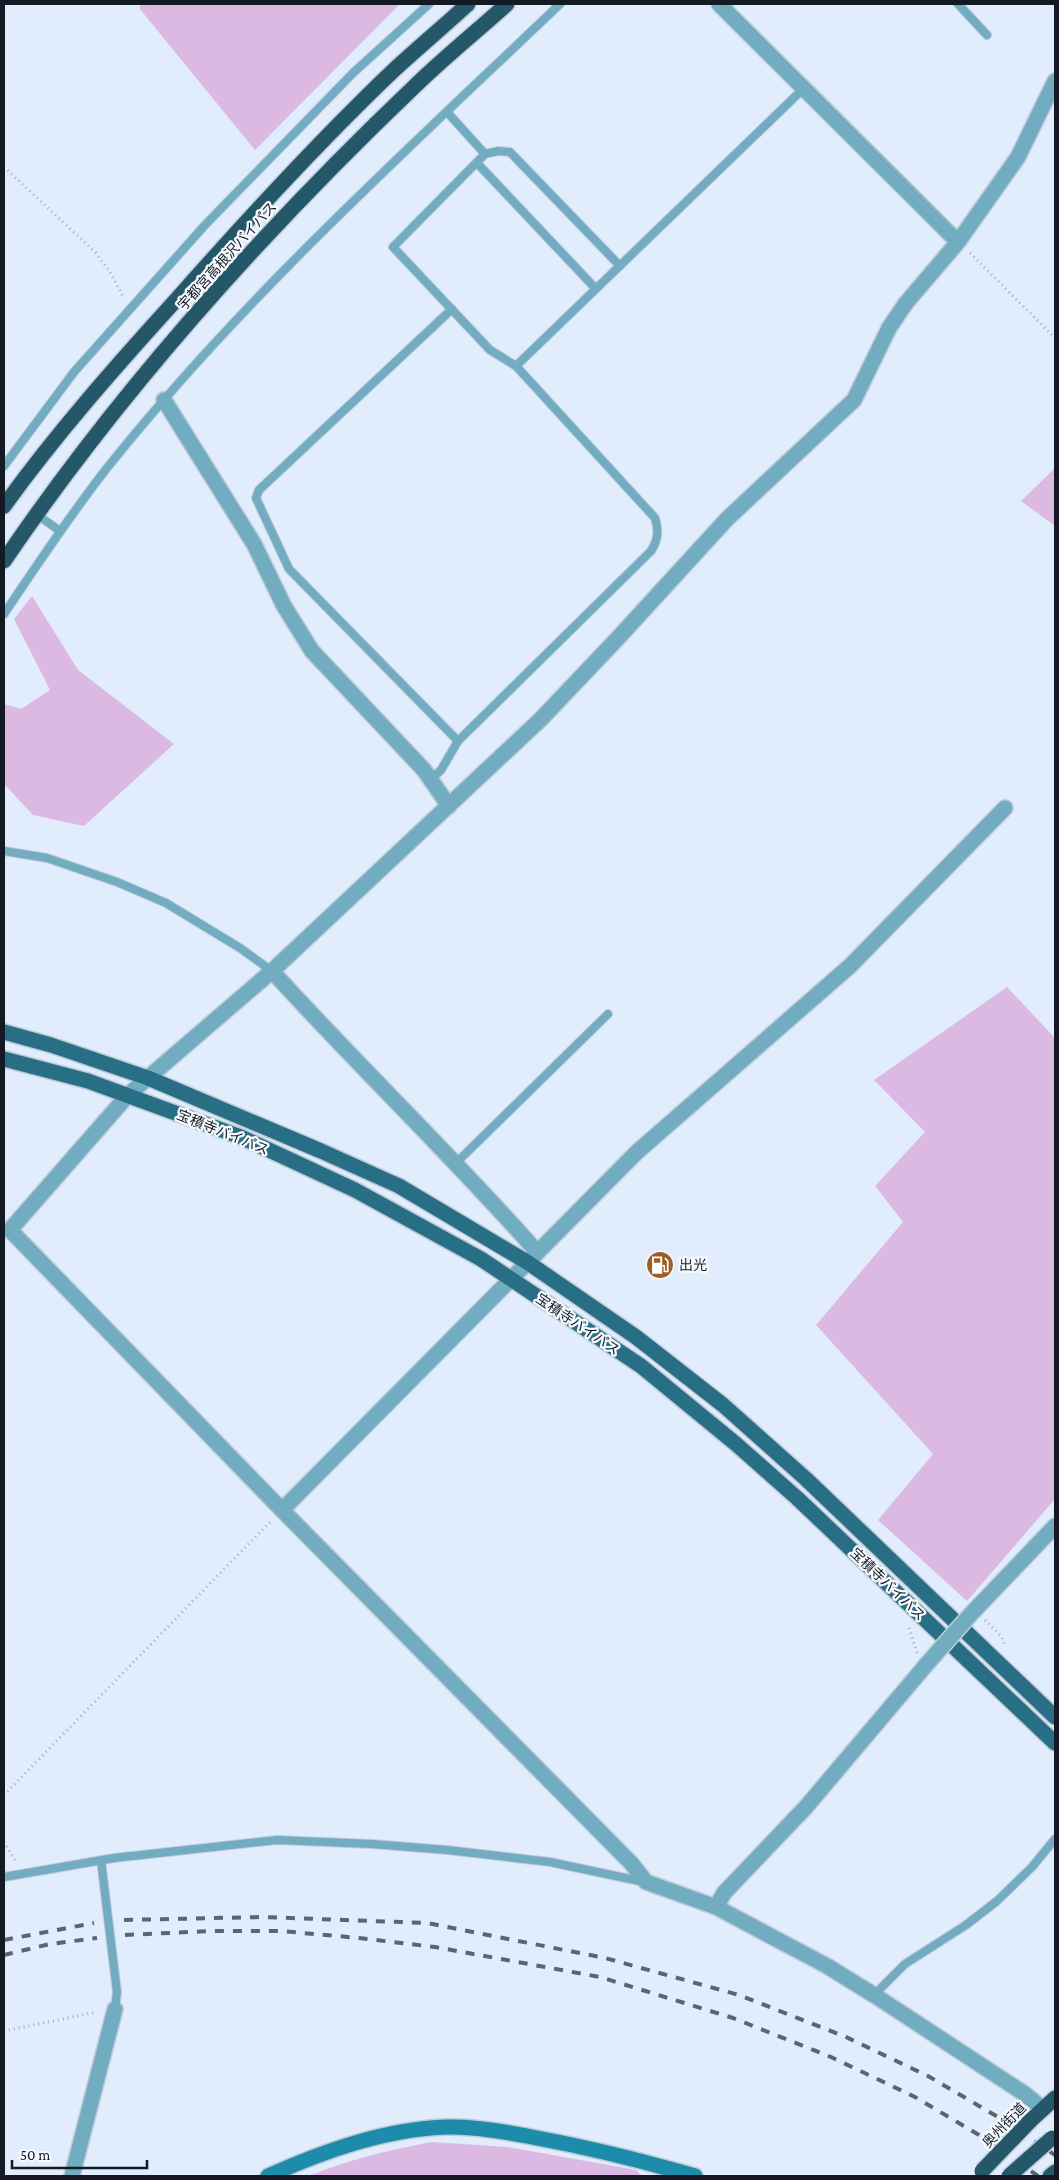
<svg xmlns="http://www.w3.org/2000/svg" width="1059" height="2180" font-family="'Crimson Pro','Noto Sans JP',serif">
  <rect width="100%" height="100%" fill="#e1edfd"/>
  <path fill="#dcb9e2" d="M 142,4 L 400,4 L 255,150 L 139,8 Z
    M 1055,468 L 1055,526 L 1021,501 Z
    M 32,596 L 78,670 L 174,744 L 84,826 L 33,815 L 4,784 L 4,704 L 21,709 L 50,690 L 14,619 Z
    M 1007,987 L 1055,1038 L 1055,1499 L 967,1601 L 878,1520 L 933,1454 L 816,1325 L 903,1222 L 875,1186 L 925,1132 L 874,1080 Z
    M 432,2142 L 508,2147 L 636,2170 L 642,2176 L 309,2176 C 349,2159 390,2150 432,2142 Z"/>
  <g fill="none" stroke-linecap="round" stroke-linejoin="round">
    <g stroke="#c0cbda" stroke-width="10">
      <path id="lane" d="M 958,4 L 987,35
        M 447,112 L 485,154
        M 477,163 L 596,289
        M 452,309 L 259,490 L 256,498 L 289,569 L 458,741
        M 516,366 L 803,89
        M 4,466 L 74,372 L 205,225 L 353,73 L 429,4
        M 36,514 L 60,531
        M 4,614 C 37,565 70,515 107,468 C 242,299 404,153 560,4
        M 430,780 L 441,770 L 458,741 L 651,551 C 658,540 659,531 655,518 L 516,366 L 490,350 L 393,247 L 485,154 L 498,151 L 510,152 L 620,266
        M 4,851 L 47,858 L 117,882 L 166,903 L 240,948 L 272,971
        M 456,1163 L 608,1014
        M 101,1860 L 117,1992 L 115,2009
        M 4,1877 L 114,1858 L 277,1840 L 372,1844 L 447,1850 L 550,1862 L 644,1882
        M 874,1995 L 905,1964 L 966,1925 L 997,1901 L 1032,1867 L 1055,1839"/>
    </g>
    <g stroke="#c0cbda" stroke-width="18">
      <path id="street" d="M 719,4 L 958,242
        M 164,400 L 254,544 L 284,606 L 312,651 L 424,770 L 449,806
        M 272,971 C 359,1067 452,1155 537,1252
        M 282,1510 L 637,1152 L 850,966 L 1005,808
        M 971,1614 L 1055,1526
        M 716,1907 L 724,1893 L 806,1807 L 926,1665
        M 1043,2109 L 1025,2094 L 874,1995 L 827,1966 L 716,1907 L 646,1882 L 631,1863 L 282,1510 L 10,1230 L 128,1095 L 272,971 L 541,719 L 618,638 L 727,519 L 854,400 L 889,328 L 906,303 L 958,242 L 1018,157 L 1055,81
        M 72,2176 L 115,2009"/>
    </g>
    <g stroke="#c0cbda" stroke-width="18">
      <path id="secondary" d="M 268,2176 C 324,2151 385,2129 447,2127 C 476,2126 508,2132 537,2138 C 591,2148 643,2161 695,2176"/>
    </g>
    <g stroke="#c0cbda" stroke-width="18">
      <path id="primary" d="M 4,1032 L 51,1045 L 148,1078 L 321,1151 L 399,1186 L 527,1262 L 636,1337 L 723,1405 L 806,1479 L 1055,1717
        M 4,1059 L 88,1081 L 241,1137 L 355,1190 L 481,1259 L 511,1279 L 641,1366 L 736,1444 L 797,1498 L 1055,1743"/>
    </g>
    <g stroke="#c0cbda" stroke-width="18">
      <path id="highway" d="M 4,506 C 56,434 116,366 176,300 C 246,221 318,142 395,69 C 419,47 444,26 468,4
        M 4,561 C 121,389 266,228 417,84 C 446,56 477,31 507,4
        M 1030,2121 L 1055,2098
        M 1050,2176 L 1055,2172"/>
    </g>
    <path stroke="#a2adbb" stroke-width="3" stroke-dasharray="1 4" stroke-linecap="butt" d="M 4,167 L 96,253 L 110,272 L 124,298
      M 970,253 L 1055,338
      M 985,1620 L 1002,1637 L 1005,1646
      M 909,1628 L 917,1653
      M 4,1795 L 272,1520
      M 4,1842 L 16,1862
      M 4,2031 L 97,2012"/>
    <use href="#lane" stroke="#71acc1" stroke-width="8"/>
    <use href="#street" stroke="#71acc1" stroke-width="15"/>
    <use href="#secondary" stroke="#1d8caa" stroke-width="15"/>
    <use href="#primary" stroke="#286f85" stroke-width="15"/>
    <use href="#highway" stroke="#245768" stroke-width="15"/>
    <path stroke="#5b646f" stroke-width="4" stroke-dasharray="9 9" stroke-linecap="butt" d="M 124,1920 L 263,1917 L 427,1923 L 605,1958 L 739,1995 L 846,2037 L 928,2076 L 998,2117 L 1055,2155
      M 125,1935 L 212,1931 L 281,1931 L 359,1938 L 435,1947 L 600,1977 L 733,2018 L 831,2057 L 915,2097 L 979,2135 L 1038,2176
      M 4,1940 L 94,1923
      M 4,1955 L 50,1944 L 97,1938"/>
    <g stroke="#c0cbda" stroke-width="18" stroke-linecap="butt">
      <path id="street-bridge" d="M 926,1665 L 971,1614"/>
    </g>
    <g stroke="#c0cbda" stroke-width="18" stroke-linecap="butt">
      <path id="highway-bridge" d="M 982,2171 L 1030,2121
        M 1009,2176 L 1052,2138"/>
    </g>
    <use href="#street-bridge" stroke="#71acc1" stroke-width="15"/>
    <use href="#highway-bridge" stroke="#245768" stroke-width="15"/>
  </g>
  <defs>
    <g id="fuel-disc" transform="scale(1.4375)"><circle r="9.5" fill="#9c5e24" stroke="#f6faff"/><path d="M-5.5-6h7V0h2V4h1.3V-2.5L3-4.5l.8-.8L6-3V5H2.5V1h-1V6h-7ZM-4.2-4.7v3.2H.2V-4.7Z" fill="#fff"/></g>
  </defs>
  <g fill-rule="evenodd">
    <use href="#fuel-disc" x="660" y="1265"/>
  </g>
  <g text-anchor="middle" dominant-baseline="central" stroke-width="4.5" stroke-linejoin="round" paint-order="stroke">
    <g font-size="14" fill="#131a23" stroke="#f6faff">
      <text transform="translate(227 256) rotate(-48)">宇都宮高根沢バイパス</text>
      <text transform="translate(223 1132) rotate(22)">宝積寺バイパス</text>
      <text transform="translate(578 1324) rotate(34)">宝積寺バイパス</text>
      <text transform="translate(888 1584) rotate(44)">宝積寺バイパス</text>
      <text transform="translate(1004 2125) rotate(-46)">奥州街道</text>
    </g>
    <g font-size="14" fill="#131a23" stroke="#f6faff" text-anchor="start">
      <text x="679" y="1265">出光</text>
    </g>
  </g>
  <rect width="1059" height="2180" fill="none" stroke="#131a23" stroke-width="10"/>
  <path d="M12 2160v8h135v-8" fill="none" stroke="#131a23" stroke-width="2.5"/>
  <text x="20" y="2160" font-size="15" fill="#131a23" stroke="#f6faff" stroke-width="4" paint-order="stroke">50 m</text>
</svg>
